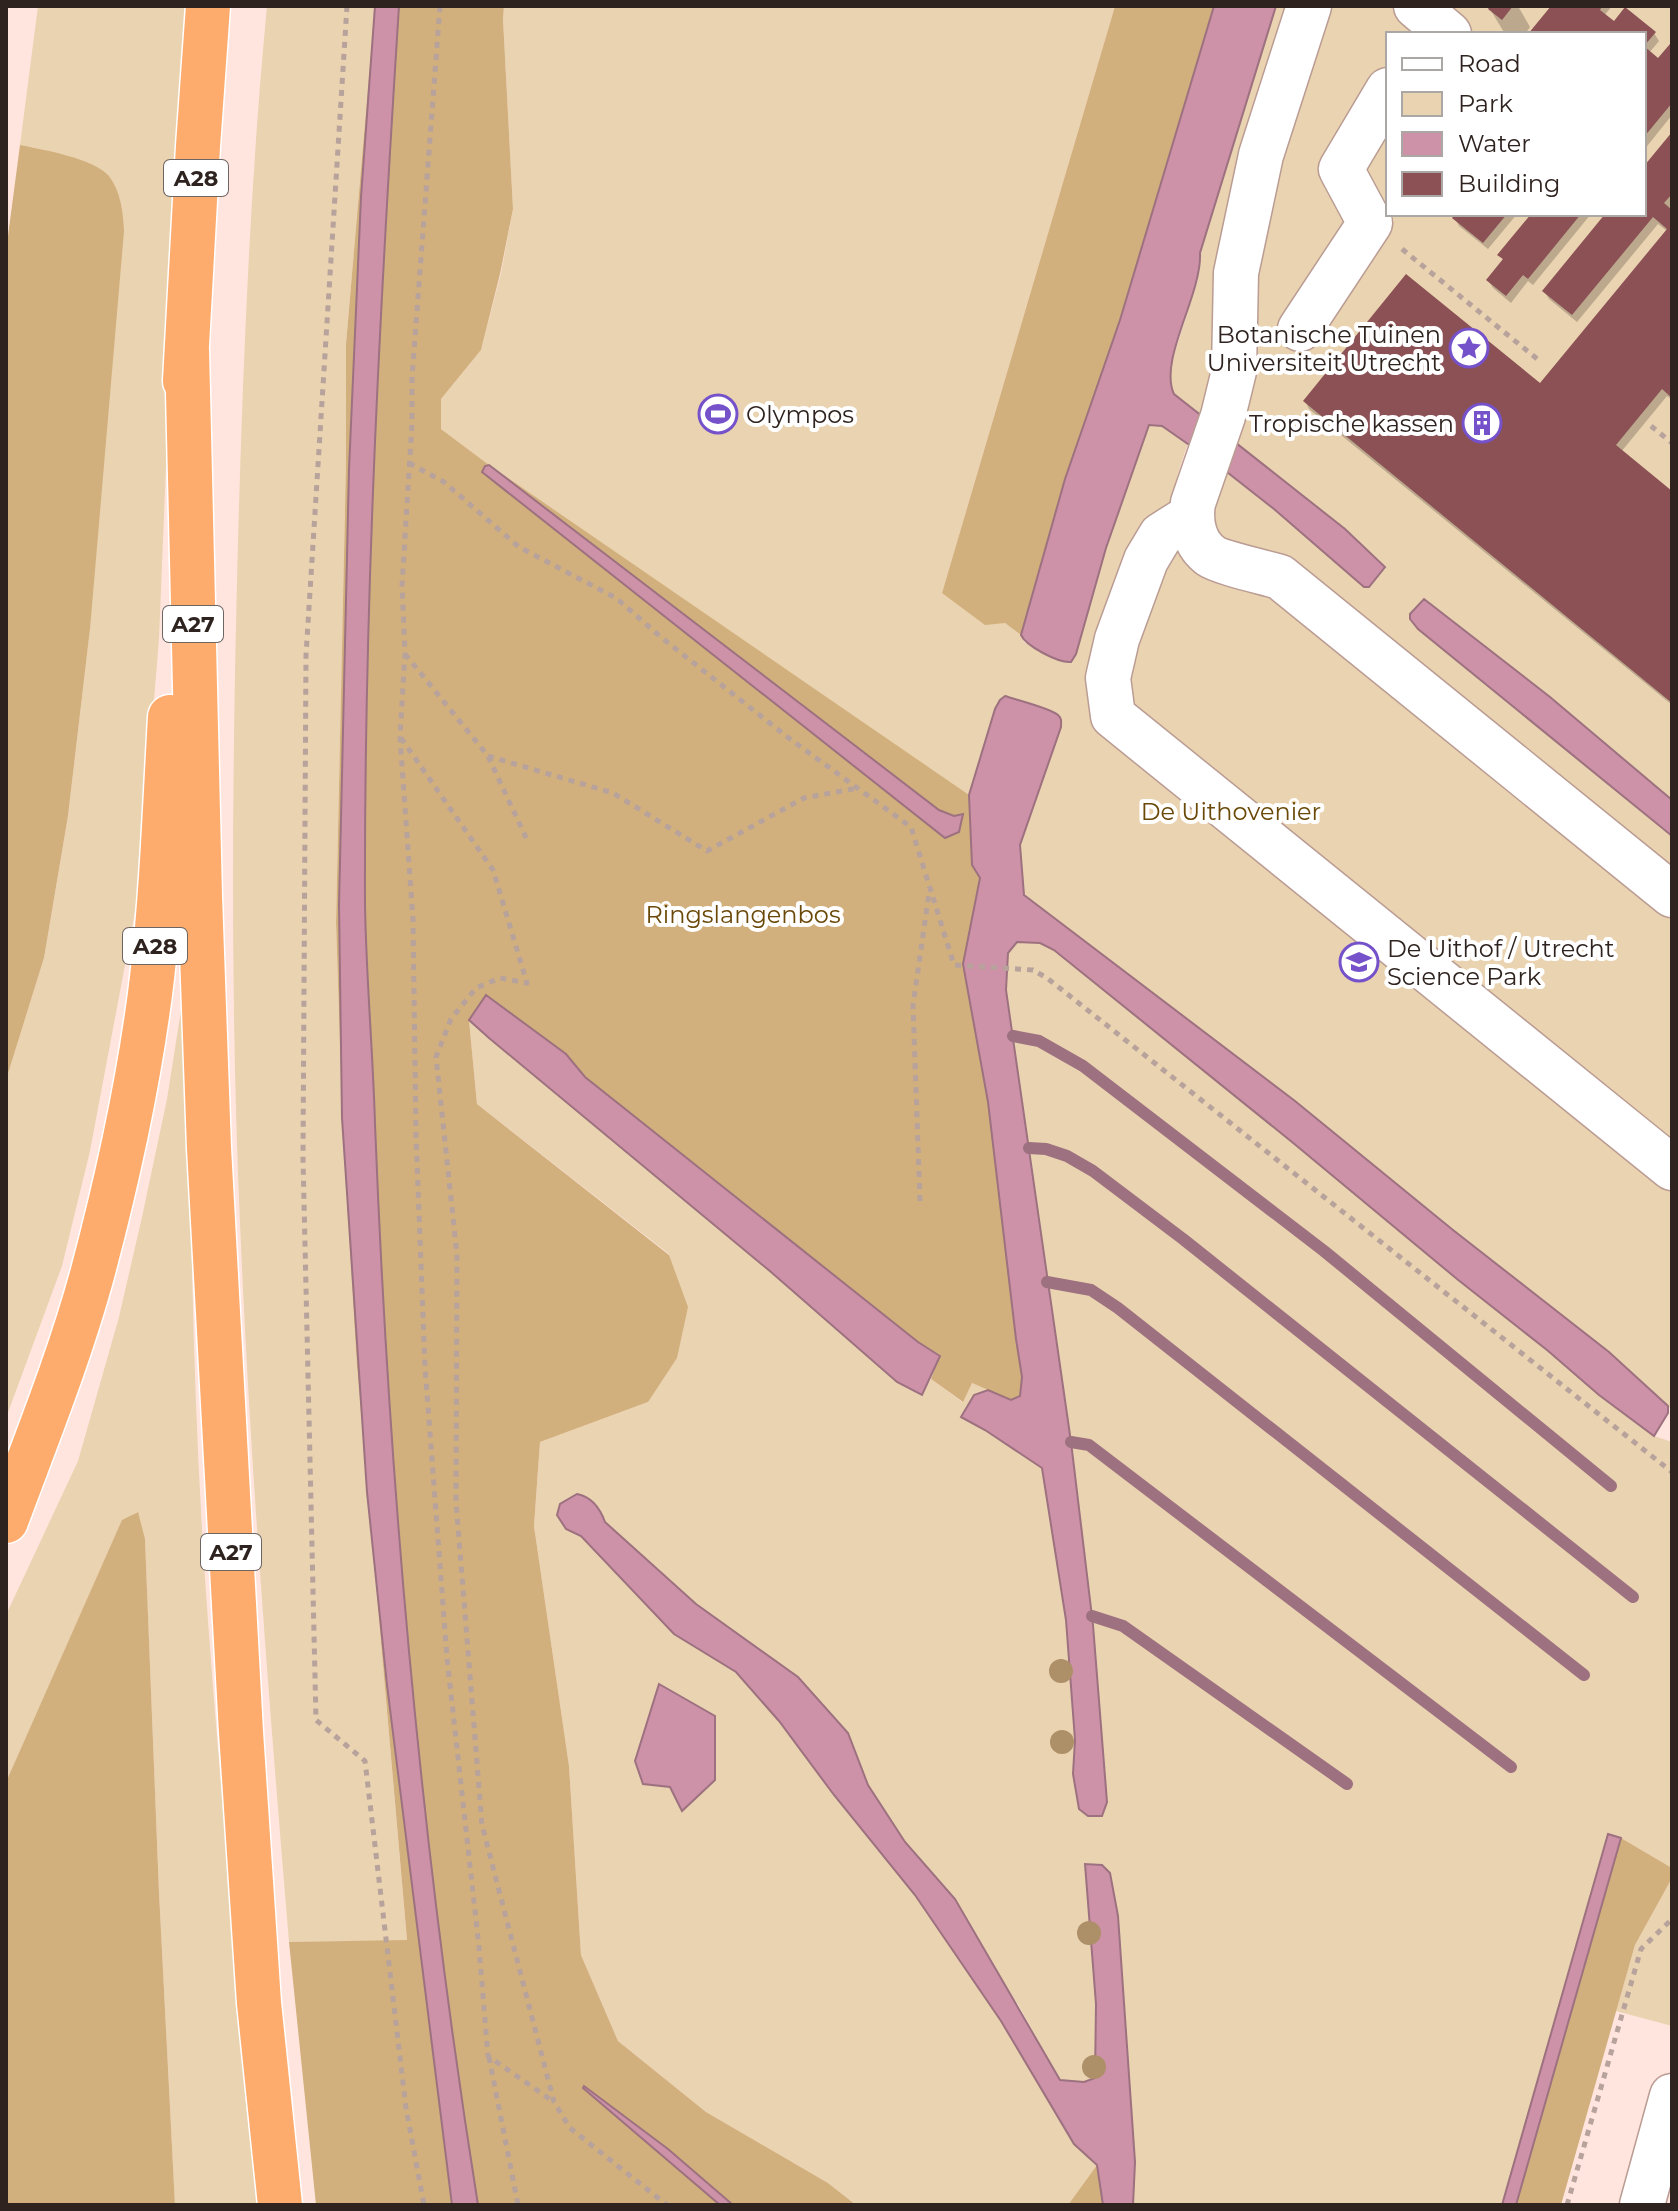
<svg xmlns="http://www.w3.org/2000/svg" width="1678" height="2211" font-family="Montserrat,sans-serif">
  <rect width="100%" height="100%" fill="#ffe5de"/>
  <path fill="#ead3b1" fill-rule="evenodd" d="M 38,6 L 192,6 L 168,417 L 159,639 L 138,896 L 90,1151 L 62,1266 L 6,1418 L 6,1080 L 44,958 L 68,816 L 90,629 L 108,175 C 82,158 51,151 20,145 Z
    M 267,6 L 375,6 L 346,344 L 346,462 L 336,923 L 343,1136 L 357,1367 L 407,1941 L 289,1942 C 269,1702 250,1463 240,1223 C 230,996 232,768 238,541 C 243,363 250,184 267,6 Z
    M 504,6 L 1115,6 L 942,593 L 1005,623 L 1021,635 L 1024,642 L 1054,659 L 1076,654 L 1106,548 L 1148,425 L 1162,426 L 1188,444 C 1172,484 1156,549 1202,577 C 1220,588 1248,589 1269,594 L 1672,918 L 1672,1410 L 1609,1352 L 1453,1230 L 1296,1102 L 1024,895 L 1020,845 L 1025,828 L 1050,711 L 1006,696 L 1000,700 L 976,835 L 441,429 L 441,399 L 481,350 L 501,273 L 513,209 L 503,19 Z
    M 1276,6 L 1295,6 L 1208,420 L 1174,394 L 1170,386 L 1171,364 L 1198,280 L 1200,253 Z
    M 1321,6 L 1672,6 L 1672,800 L 1550,697 L 1425,599 L 1410,614 L 1418,629 L 1672,836 L 1672,878 L 1221,550 L 1204,520 L 1218,465 L 1274,509 L 1364,587 L 1370,587 L 1385,567 L 1345,529 L 1228,437 L 1248,266 ZM 1388,34 L 1644,34 L 1644,214 L 1388,214 Z
    M 1028,941 L 1040,943 L 1054,950 L 1292,1142 L 1457,1279 L 1547,1350 L 1599,1395 L 1654,1436 L 1672,1442 L 1672,1868 L 1621,1838 L 1608,1834 L 1502,2205 L 1133,2205 L 1135,2162 L 1118,1916 L 1096,2004 L 1095,2078 L 1084,2082 L 1060,2080 L 1019,2006 L 905,1842 L 868,1785 L 848,1733 L 798,1677 L 696,1604 L 604,1522 L 601,1510 L 585,1496 L 560,1521 L 566,1529 L 581,1536 L 674,1634 L 736,1672 L 779,1721 L 834,1795 L 915,1895 L 1001,2021 L 1074,2144 L 1097,2165 L 1068,2205 L 856,2205 L 828,2183 L 706,2112 L 618,2041 L 581,1955 L 569,1766 L 534,1526 L 540,1442 L 648,1402 L 669,1254 L 477,1104 L 469,1020 L 489,1038 L 771,1272 L 897,1382 L 921,1395 L 931,1379 L 962,1402 L 972,1383 L 988,1390 L 974,1396 L 961,1417 L 985,1430 L 1042,1468 L 1066,1620 L 1075,1740 L 1073,1774 L 1079,1809 L 1107,1802 L 1093,1625 L 1071,1442 L 1006,990 L 1008,953 L 1017,942 Z
    M 182,1004 L 189,1017 C 190,1218 193,1420 208,1621 C 220,1788 237,1955 251,2122 L 261,2205 L 175,2205 L 159,1892 L 145,1540 L 137,1512 L 122,1521 L 6,1782 L 6,1615 L 78,1461 L 119,1317 L 142,1217 L 167,1099 Z
    M 1672,1878 L 1672,2026 L 1616,2011 L 1635,1945 Z"/>
  <path fill="#d2b07d" d="M 375,6 L 504,6 L 503,19 L 513,209 L 500,274 L 481,350 L 441,399 L 441,429 L 489,465 L 969,795 L 972,865 L 980,877 L 963,964 L 988,1102 L 1016,1339 L 1022,1377 L 1020,1396 L 1011,1400 L 972,1383 L 963,1402 L 931,1379 L 940,1355 L 918,1342 L 585,1077 L 566,1054 L 486,995 L 469,1020 L 477,1104 L 669,1255 L 688,1307 L 677,1358 L 648,1402 L 540,1442 L 534,1526 L 569,1766 L 581,1955 L 618,2041 L 706,2112 L 828,2183 L 856,2205 L 733,2205 L 668,2149 L 584,2088 L 720,2205 L 316,2205 L 289,1942 L 407,1940 L 357,1367 L 343,1136 L 336,923 L 346,462 L 346,344 Z
    M 1115,6 L 1214,6 L 1120,320 L 1065,479 L 1021,635 L 1005,623 L 985,625 L 942,593 Z
    M 20,145 C 41,149 95,159 109,176 C 121,192 123,212 124,231 L 90,629 L 68,816 L 44,958 L 6,1080 L 6,251 Z
    M 138,1512 L 145,1539 L 159,1892 L 175,2205 L 7,2205 L 6,1782 L 122,1520 Z
    M 1621,1838 L 1672,1868 L 1672,1878 L 1635,1945 L 1561,2205 L 1516,2205 Z
    M 1097,2165 L 1103,2205 L 1068,2205 Z"/>
  <path fill="#cd92a8" stroke="#9d717f" stroke-width="2" d="M 375,6 L 399,6 C 380,304 364,604 365,903 C 366,977 373,1051 375,1124 C 389,1486 421,1848 478,2205 L 452,2205 L 387,1685 L 367,1492 L 342,1118 L 339,905 L 349,469 L 361,197 Z
    M 1214,6 L 1276,6 L 1200,253 C 1202,295 1158,360 1174,394 L 1345,529 L 1385,567 L 1369,587 L 1364,587 L 1274,509 L 1218,465 L 1162,426 L 1149,425 L 1106,548 L 1076,654 L 1071,662 C 1058,663 1026,646 1021,635 L 1065,479 L 1120,320 Z
    M 489,465 L 939,810 L 954,816 L 963,814 L 959,832 L 945,838 L 482,472 L 485,466 Z
    M 1424,599 L 1550,697 L 1672,800 L 1672,836 L 1418,629 L 1410,619 L 1410,614 Z
    M 1005,696 C 1017,700 1050,708 1058,715 C 1062,719 1061,721 1061,727 L 1020,845 L 1024,895 L 1295,1101 L 1453,1230 L 1609,1352 L 1668,1406 L 1668,1413 L 1654,1436 L 1599,1395 L 1547,1350 L 1457,1279 L 1292,1142 L 1054,950 L 1040,943 L 1017,942 L 1008,953 L 1006,990 L 1071,1442 L 1093,1625 L 1107,1802 L 1102,1816 L 1088,1816 L 1079,1809 L 1073,1774 L 1075,1740 L 1066,1620 L 1042,1468 L 985,1430 L 961,1417 L 974,1395 L 988,1390 L 1011,1400 L 1020,1396 L 1022,1377 L 1016,1339 L 988,1102 L 963,964 L 980,878 L 972,865 L 969,795 L 995,709 L 1000,700 Z
    M 486,995 L 566,1054 L 585,1077 L 918,1342 L 940,1356 L 922,1395 L 897,1382 L 771,1272 L 489,1038 L 469,1020 Z
    M 577,1494 C 592,1497 600,1508 605,1522 L 696,1604 L 798,1677 L 848,1733 L 868,1785 L 905,1842 L 955,1899 L 1060,2080 L 1084,2082 L 1095,2078 L 1096,2004 L 1085,1864 L 1102,1865 L 1110,1873 L 1118,1916 L 1135,2162 L 1133,2205 L 1103,2205 L 1097,2165 L 1074,2144 L 1001,2021 L 915,1895 L 834,1795 L 779,1721 L 736,1672 L 674,1634 L 581,1536 L 566,1529 L 557,1515 L 560,1504 Z
    M 659,1684 L 715,1716 L 715,1780 L 682,1811 L 670,1787 L 643,1784 L 635,1761 Z
    M 1608,1834 L 1621,1838 L 1516,2205 L 1502,2205 Z
    M 584,2086 L 668,2149 L 733,2205 L 720,2205 L 583,2088 Z"/>
  <path fill="#0003" d="M 1493,6 L 1518,6 L 1530,27 L 1525,34 L 1505,34 L 1490,9 Z
    M 1554,6 L 1612,6 L 1604,16 L 1614,24 L 1654,33 L 1659,41 L 1649,53 L 1658,60 L 1672,48 L 1672,115 L 1644,150 L 1644,34 L 1531,34 Z
    M 1672,135 L 1672,206 L 1669,210 L 1672,212 L 1672,400 L 1667,396 L 1621,452 L 1672,494 L 1672,705 L 1309,409 L 1305,401 L 1541,386 L 1667,231 L 1658,224 L 1577,322 L 1549,299 L 1544,291 L 1607,214 L 1644,214 L 1644,169 Z
    M 1458,214 L 1517,214 L 1488,249 L 1459,226 L 1455,218 Z
    M 1533,214 L 1591,214 L 1533,285 L 1528,281 L 1511,303 L 1493,288 L 1488,280 L 1504,262 L 1500,255 Z"/>
  <g fill="none" stroke-linecap="round" stroke-linejoin="round">
    <path stroke="#9d717f" stroke-width="12" d="M 1013,1036 L 1039,1041 L 1083,1066 L 1324,1251 L 1611,1486
      M 1029,1148 L 1046,1149 L 1067,1156 L 1093,1171 L 1183,1239 L 1633,1597
      M 1047,1282 L 1091,1290 L 1118,1308 L 1584,1675
      M 1071,1442 L 1089,1445 L 1511,1767
      M 1092,1616 L 1123,1626 L 1347,1784"/>
  </g>
  <path fill="#8b5155" d="M 1490,6 L 1513,6 L 1502,20 L 1488,9 Z
    M 1551,6 L 1602,6 L 1600,10 L 1614,21 L 1625,7 L 1656,32 L 1644,46 L 1658,58 L 1670,44 L 1672,46 L 1672,103 L 1644,137 L 1644,34 L 1528,34 Z
    M 1672,132 L 1672,194 L 1664,203 L 1672,210 L 1672,398 L 1662,389 L 1616,445 L 1672,491 L 1672,703 L 1303,401 L 1406,274 L 1540,383 L 1667,229 L 1653,217 L 1572,315 L 1542,291 L 1605,214 L 1644,214 L 1644,166 Z
    M 1455,214 L 1507,214 L 1483,243 L 1452,218 Z
    M 1531,214 L 1581,214 L 1528,279 L 1523,275 L 1506,296 L 1486,280 L 1503,259 L 1497,255 Z"/>
  <g fill="none" stroke-linecap="round" stroke-linejoin="round">
    <g stroke="#ba9c93" stroke-width="47">
      <path id="minor" d="M 1309,6 L 1261,155 L 1236,273 L 1234,371 L 1223,416 L 1193,503 C 1190,522 1194,544 1211,556 C 1219,562 1267,573 1280,577 L 1672,895
        M 1416,6 L 1449,34
        M 1300,329 L 1370,223 L 1341,169 L 1388,90
        M 1191,516 L 1161,535 L 1146,560 L 1117,639 L 1108,678 L 1113,716 L 1672,1168
        M 1642,2205 L 1672,2096"/>
    </g>
    <g stroke="#fff" stroke-width="47">
      <path id="highway" d="M 187,350 L 200,897 L 209,1148 L 241,1732 L 259,2003 L 280,2205
        M 185,381 L 198,146 L 208,6
        M 6,1521 C 36,1440 69,1359 92,1275 C 118,1178 140,1078 152,978 C 162,891 165,804 170,717"/>
    </g>
    <path stroke="#b7a29c" stroke-width="5" stroke-dasharray="6 6" stroke-linecap="butt" d="M 347,6 L 306,655 L 303,1158 L 316,1720 L 365,1761 L 406,2108 L 424,2205
      M 440,6 L 412,377 L 412,424 L 402,586 L 405,653 L 400,737 L 413,920 L 416,1136 L 425,1367 L 447,1658 L 479,1947 L 488,2056 L 554,2102
      M 1402,249 L 1541,362
      M 1651,426 L 1672,443
      M 409,463 L 444,482 L 519,547 L 616,598 L 662,638 L 790,739 L 911,827 L 954,965 L 1033,970 L 1047,978 L 1672,1472
      M 405,654 L 488,756 L 528,842
      M 401,738 L 493,870 L 527,983 L 500,978 L 476,988 L 451,1019 L 436,1057 L 457,1255 L 456,1502 L 482,1825 L 554,2102 L 570,2128 L 667,2205
      M 488,756 L 613,793 L 707,851 L 804,798 L 858,788
      M 920,1201 L 913,1005 L 929,893
      M 489,2057 L 518,2205
      M 1567,2205 L 1641,1949 L 1672,1919"/>
    <use href="#minor" stroke="#fff" stroke-width="44"/>
    <use href="#highway" stroke="#feab6e" stroke-width="44"/>
  </g>
  <g fill="#ad8f68">
    <circle cx="1061" cy="1671" r="12"/>
    <circle cx="1062" cy="1742" r="12"/>
    <circle cx="1089" cy="1933" r="12"/>
    <circle cx="1094" cy="2067" r="12"/>
  </g>
  <defs>
    <g id="sight-ring" transform="scale(2)"><circle r="9.5" fill="#fff" stroke="#7551ca" stroke-width="1.5"/><path d="M0-6L1.8-2.2L6-1.7L2.9 1.2L3.7 5.4L0 3.3L-3.7 5.4L-2.9 1.2L-6-1.7L-1.8-2.2Z" fill="#7551ca"/></g>
    <g id="stadium-ring" transform="scale(2)"><circle r="9.5" fill="#fff" stroke="#7551ca" stroke-width="1.5"/><path d="M0-5a6.5 5 0 1 0 0 10a6.5 5 0 1 0 0-10ZM-3.5-1.8h7v3.6h-7Z" fill="#7551ca"/></g>
    <g id="building-ring" transform="scale(2)"><circle r="9.5" fill="#fff" stroke="#7551ca" stroke-width="1.5"/><path d="M-4-6H4V6H1V3H-1V6H-4ZM-2.5-4.3h1.7v1.8h-1.7ZM.8-4.3h1.7v1.8H.8ZM-2.5-1h1.7V.8h-1.7ZM.8-1h1.7V.8H.8Z" fill="#7551ca"/></g>
    <g id="university-ring" transform="scale(2)"><circle r="9.5" fill="#fff" stroke="#7551ca" stroke-width="1.5"/><path d="M0-5L7-2L0 1L-7-2ZM-4 1L0 2.5L4 1V4Q0 6-4 4Z" fill="#7551ca"/></g>
  </defs>
  <g fill-rule="evenodd">
    <use href="#sight-ring" x="1469" y="348"/>
    <use href="#stadium-ring" x="718" y="414"/>
    <use href="#building-ring" x="1482" y="423"/>
    <use href="#university-ring" x="1359" y="962"/>
  </g>
  <g text-anchor="middle" dominant-baseline="central" stroke-width="8" stroke-linejoin="round" paint-order="stroke">
    <g fill="#fff" stroke="#6d6562" stroke-width="2">
      <rect x="164" y="160" width="64" height="36" rx="6"/>
      <rect x="163" y="606" width="60" height="36" rx="6"/>
      <rect x="123" y="928" width="64" height="36" rx="6"/>
      <rect x="201" y="1534" width="60" height="36" rx="6"/>
    </g>
    <g font-size="22" font-weight="bold" fill="#2e231f">
      <text x="196" y="178">A28</text>
      <text x="193" y="624">A27</text>
      <text x="155" y="946">A28</text>
      <text x="231" y="1552">A27</text>
    </g>
    <g font-size="24" fill="#2e231f" stroke="#fff" text-anchor="end">
      <text x="1441" y="334">Botanische Tuinen<tspan x="1441" dy="28">Universiteit Utrecht</tspan></text>
      <text x="746" y="414" text-anchor="start">Olympos</text>
      <text x="1454" y="423">Tropische kassen</text>
      <text x="1387" y="948" text-anchor="start">De Uithof / Utrecht<tspan x="1387" dy="28">Science Park</tspan></text>
    </g>
    <g font-size="24" fill="#6a4808" stroke="#fff">
      <text x="1231" y="811">De Uithovenier</text>
      <text x="743" y="914">Ringslangenbos</text>
    </g>
  </g>
  <rect width="1678" height="2211" fill="none" stroke="#2e231f" stroke-width="16"/>
  <rect x="1386" y="32" width="260" height="184" fill="#ffffff" stroke="#aba7a5" stroke-width="2"/>
  <rect x="1402" y="58" width="40" height="12" fill="#ffffff" stroke="#aba7a5" stroke-width="2"/>
  <text x="1458" y="72" font-size="24" fill="#2e231f">Road</text>
  <rect x="1402" y="92" width="40" height="24" fill="#ead3b1" stroke="#aba7a5" stroke-width="2"/>
  <text x="1458" y="112" font-size="24" fill="#2e231f">Park</text>
  <rect x="1402" y="132" width="40" height="24" fill="#cd92a8" stroke="#aba7a5" stroke-width="2"/>
  <text x="1458" y="152" font-size="24" fill="#2e231f">Water</text>
  <rect x="1402" y="172" width="40" height="24" fill="#8b5155" stroke="#aba7a5" stroke-width="2"/>
  <text x="1458" y="192" font-size="24" fill="#2e231f">Building</text>
</svg>
